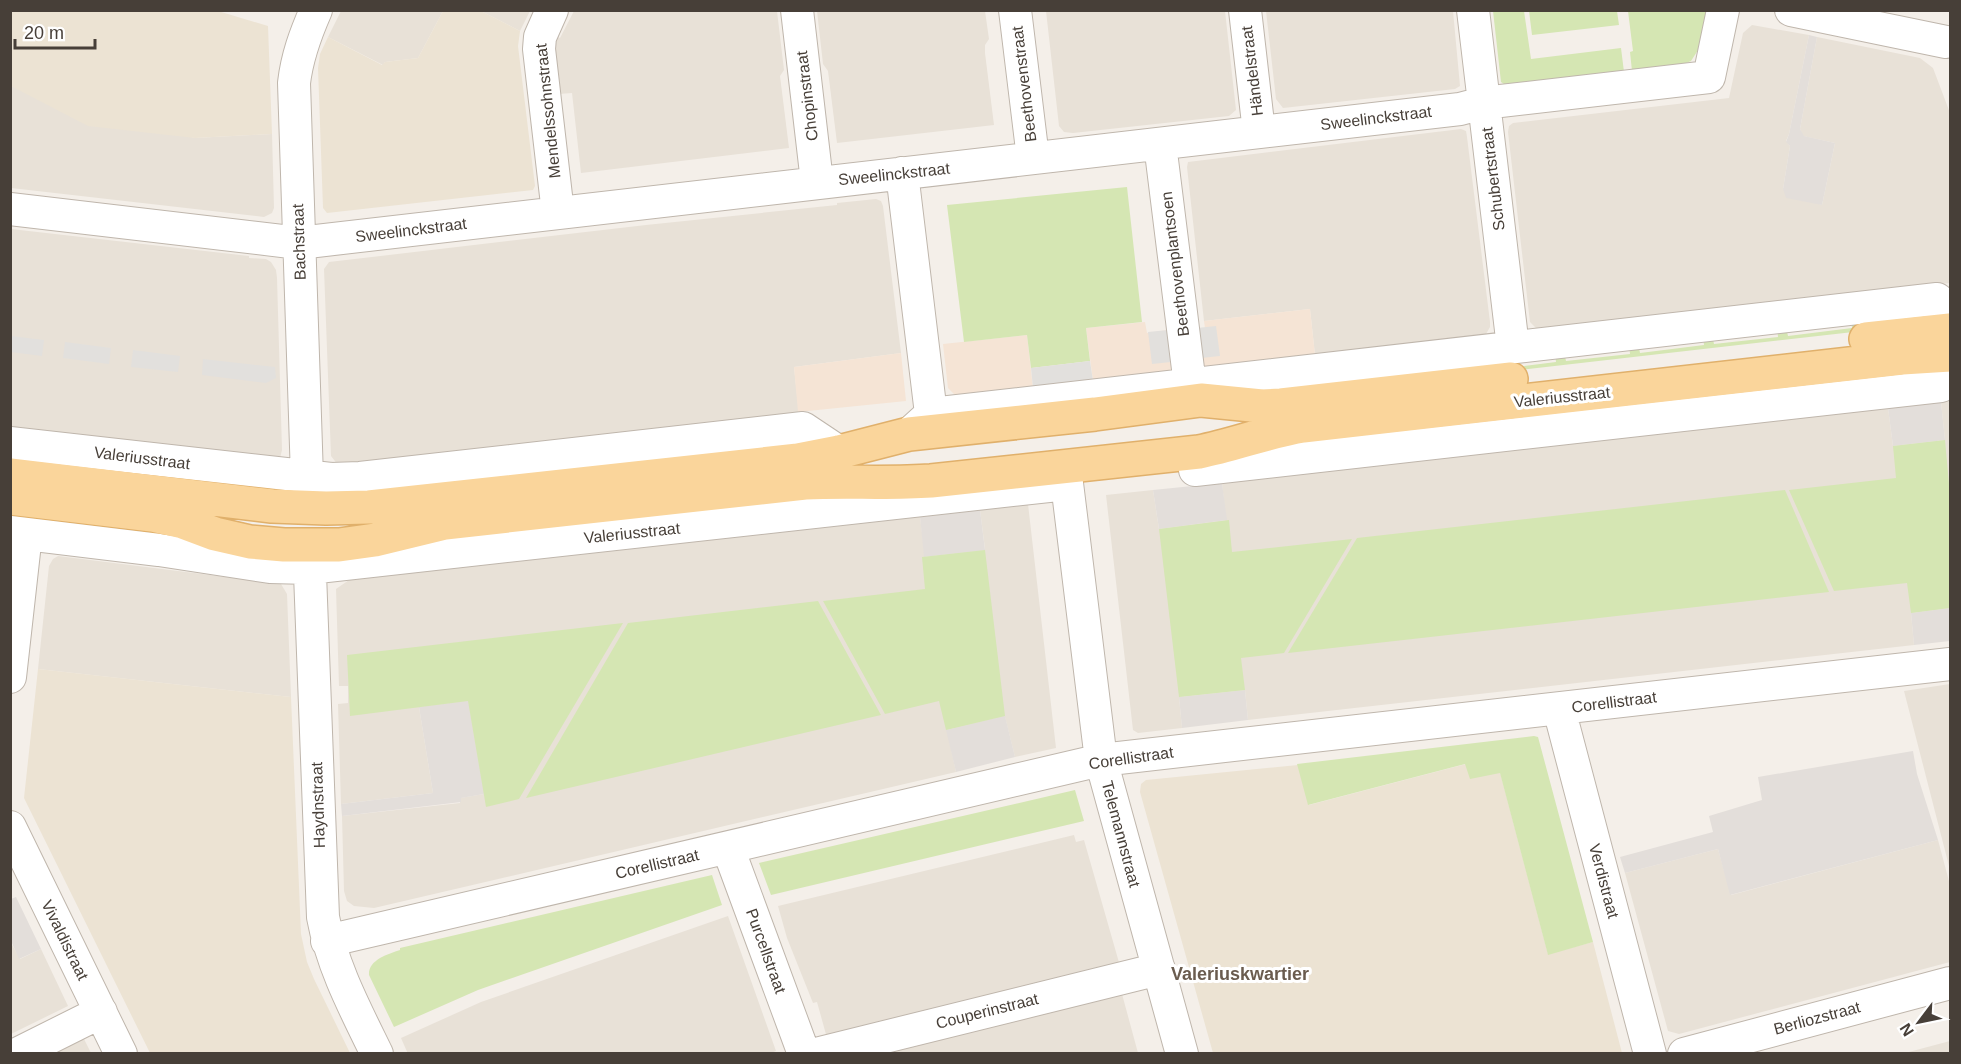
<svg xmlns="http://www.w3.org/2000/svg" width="1961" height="1064" font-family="Arial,sans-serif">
  <rect width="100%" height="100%" fill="#f4efe9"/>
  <path fill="#e8e1d7" d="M 341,11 L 443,11 L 418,58 L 385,62 L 383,65 L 328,37 Z
    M 481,11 L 530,11 L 520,31 Z
    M 574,11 L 777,11 L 784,70 L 780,76 L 789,148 L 581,173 L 572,93 L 559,94 L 553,38 L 554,35 L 560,38 Z
    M 817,11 L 985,11 L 989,39 L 985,45 L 985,53 L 994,125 L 837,143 L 828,71 L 823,64 Z
    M 1046,11 L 1225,11 L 1236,110 L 1229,116 L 1073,133 L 1064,132 L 1059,126 Z
    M 1266,11 L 1453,11 L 1460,86 L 1455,89 L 1283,108 L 1276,99 Z
    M 1752,25 L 1809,35 L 1789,134 L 1786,141 L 1790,146 L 1783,189 L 1822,205 L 1835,143 L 1803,136 L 1800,129 L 1817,37 L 1920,58 L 1933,68 L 1950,113 L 1950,283 L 1541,329 L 1536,328 L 1530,322 L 1508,132 L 1509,126 L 1513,123 L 1729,98 L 1743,33 Z
    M 11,86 L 195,138 L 272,134 L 274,208 L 272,213 L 264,217 L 11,188 Z
    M 1461,129 L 1466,131 L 1467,137 L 1490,322 L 1490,327 L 1486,334 L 1315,355 L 1310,309 L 1204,321 L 1187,167 L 1188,162 Z
    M 876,199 L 881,201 L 883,206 L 901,353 L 794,367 L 799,414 L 338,465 L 331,456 L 324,269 L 329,262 L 646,225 L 837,205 L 837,203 Z
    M 11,229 L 249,256 L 249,258 L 266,259 L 271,262 L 276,270 L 277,278 L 282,450 L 280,458 L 11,429 Z
    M 1950,400 L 1950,608 L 1911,613 L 1914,645 L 1248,720 L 1245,690 L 1179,697 L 1182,728 L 1138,733 L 1133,730 L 1106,495 L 1153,490 L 1159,529 L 1226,520 L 1222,483 L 1888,408 L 1893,446 L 1945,440 L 1941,402 Z
    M 1028,504 L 1056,748 L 1015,757 L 1005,717 L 947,730 L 956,772 L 374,908 L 354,906 L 347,901 L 344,891 L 342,816 L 460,803 L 460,798 L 484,794 L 419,707 L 433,793 L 341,804 L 338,704 L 348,703 L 348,686 L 339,686 L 336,589 L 349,580 L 920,517 L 925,557 L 985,549 L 980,510 Z
    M 58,556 L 281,584 L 287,594 L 291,697 L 38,669 L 49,566 L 53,559 Z
    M 1950,684 L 1950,870 L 1904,691 Z
    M 1074,835 L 1076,842 L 1084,840 L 1120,966 L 827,1038 L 817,1002 L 813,1003 L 787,938 L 778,906 Z
    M 1938,840 L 1950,885 L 1950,962 L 1679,1034 L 1668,1031 L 1625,873 L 1718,849 L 1731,895 Z
    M 728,916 L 776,1051 L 771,1053 L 408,1054 L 401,1038 L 481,1002 Z
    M 10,941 L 20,959 L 41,949 L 68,1006 L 11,1034 Z
    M 1122,994 L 1138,1053 L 882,1054 Z
    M 83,1037 L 91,1053 L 55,1054 L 54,1052 Z
    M 1950,1041 L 1950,1053 L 1905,1053 Z"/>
  <path fill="#f5e4d5" d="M 1310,309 L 1315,355 L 1203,367 L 1197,328 L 1205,328 L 1204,321 Z
    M 1145,322 L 1147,333 L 1168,330 L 1172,371 L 1093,381 L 1086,328 Z
    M 1027,335 L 1033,388 L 955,395 L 948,388 L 943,344 Z
    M 901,353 L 906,401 L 798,412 L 794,367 Z"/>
  <path fill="#e3deda" d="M 1809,35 L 1817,37 L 1800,129 L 1804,136 L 1835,143 L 1822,205 L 1786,198 L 1783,189 L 1790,146 L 1786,142 L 1789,134 Z
    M 1941,402 L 1945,440 L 1893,446 L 1888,408 Z
    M 1222,483 L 1227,520 L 1159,529 L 1153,490 Z
    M 980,510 L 985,550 L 924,557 L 920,517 Z
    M 1950,608 L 1950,641 L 1914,645 L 1911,613 Z
    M 1245,690 L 1248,720 L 1182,728 L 1179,697 Z
    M 468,701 L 484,794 L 461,798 L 461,802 L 342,816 L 341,804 L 433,793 L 419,707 Z
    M 1005,716 L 1015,757 L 956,772 L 946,730 Z
    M 1913,751 L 1917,774 L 1938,840 L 1730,895 L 1718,849 L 1625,873 L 1620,857 L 1713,832 L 1709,816 L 1762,800 L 1758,777 Z
    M 16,897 L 41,949 L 19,959 L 11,941 L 11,899 Z"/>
  <path fill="#ece3d3" d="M 10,11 L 218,11 L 268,26 L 272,134 L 195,138 L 88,126 L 11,86 Z
    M 443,11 L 481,11 L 520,31 L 518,46 L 535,186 L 533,190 L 327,213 L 323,208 L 318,68 L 320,54 L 328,37 L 382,65 L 385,62 L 418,58 Z
    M 38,669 L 291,697 L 301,934 L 307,962 L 314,979 L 350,1053 L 150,1053 L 24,798 Z
    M 1466,764 L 1500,772 L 1548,954 L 1593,942 L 1622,1053 L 1213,1053 L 1140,792 L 1141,784 L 1146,780 L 1298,765 L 1309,805 Z"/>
  <path fill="#d5e6b3" d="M 1493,11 L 1524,11 L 1531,59 L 1621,48 L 1624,72 L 1504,84 L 1501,82 Z
    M 1529,11 L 1617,11 L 1619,25 L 1532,35 Z
    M 1628,11 L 1708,11 L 1700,47 L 1691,61 L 1684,64 L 1632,71 L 1630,52 L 1633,51 Z
    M 1127,187 L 1142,322 L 1086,328 L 1090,361 L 1031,368 L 1027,335 L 964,342 L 947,205 Z
    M 1860,318 L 1861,327 L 1933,323 L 1290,396 L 1556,362 L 1555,353 L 1564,352 L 1566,361 L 1630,354 L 1629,344 L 1638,343 L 1640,353 L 1704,345 L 1703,336 L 1712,335 L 1714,344 L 1778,337 L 1777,327 L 1786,327 L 1788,336 L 1852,328 L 1851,319 Z
    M 1945,440 L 1950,495 L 1950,608 L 1911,613 L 1907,583 L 1834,591 L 1789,490 L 1896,478 L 1893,446 Z
    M 1785,490 L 1829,592 L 1288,653 L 1357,538 Z
    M 1229,520 L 1232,552 L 1352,539 L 1284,653 L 1241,658 L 1245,690 L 1179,697 L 1159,529 Z
    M 985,550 L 1005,716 L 946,730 L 939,701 L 885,714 L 823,601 L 925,589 L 922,557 Z
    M 818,601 L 881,715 L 526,798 L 628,623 Z
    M 623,623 L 519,799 L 486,807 L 468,701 L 350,716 L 347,655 Z
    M 1534,736 L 1538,737 L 1593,942 L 1548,955 L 1500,773 L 1470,779 L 1465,764 L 1308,805 L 1297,764 Z
    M 1075,790 L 1084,821 L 771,895 L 759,863 Z
    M 712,875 L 722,905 L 478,990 L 394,1027 L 369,975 C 368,960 388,954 400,950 L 400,948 Z"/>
  <path fill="#e2e0dd" d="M 1216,326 L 1220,356 L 1201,358 L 1197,328 Z
    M 1168,330 L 1171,362 L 1152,364 L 1148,332 Z
    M 11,336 L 44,340 L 42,356 L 11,352 Z
    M 65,342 L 111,348 L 109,364 L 63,358 Z
    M 133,350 L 180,356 L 178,372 L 131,367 Z
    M 203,359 L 275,367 L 276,378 L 266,383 L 202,375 Z
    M 1090,361 L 1093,381 L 1033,388 L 1031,368 Z"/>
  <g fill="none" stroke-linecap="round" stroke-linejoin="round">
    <g stroke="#bfb6ac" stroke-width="34">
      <path id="minor" d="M 552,10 L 540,37 L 539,49 L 558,213
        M 797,10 L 817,182
        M 1015,10 L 1033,158
        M 1245,10 L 1259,132
        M 1473,10 L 1513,347
        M 1791,10 L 1946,42
        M 1160,144 L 1192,401
        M 902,173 L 931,414
        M 10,209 L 299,243 L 1460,109 L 1483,103 L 1709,77 L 1723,10
        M 909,434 L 931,414 L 1937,299 L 1950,310
        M 10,443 L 331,479 L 360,478 L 803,428 L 839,452
        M 1065,467 L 1101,760 L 1182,1054
        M 1195,470 L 1941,386 L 1950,377
        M 307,477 L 294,83 C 297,57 305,35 316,10
        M 10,532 L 159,550 L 270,567 L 309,568 L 1067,484
        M 309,547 L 323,917 C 332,966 355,1009 377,1054
        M 10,677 L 26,534
        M 1559,709 L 1650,1054
        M 10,827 L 121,1054
        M 728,848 L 804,1054
        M 327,941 L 1101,760 L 1950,664
        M 17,1054 L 101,1012
        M 816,1054 L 1159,969
        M 1684,1054 L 1950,983"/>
    </g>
    <g stroke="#e0b06b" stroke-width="36">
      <path id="primary" d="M 1866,339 L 1950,330
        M 10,475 L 272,506 L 326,508 L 369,507 L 798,460 L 839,452 L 909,434 L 1095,414 L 1201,400 L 1262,406 L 1281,405 L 1511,379
        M 10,498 L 152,515 L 183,522 L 215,534 L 250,542 L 284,545 L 339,545 L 375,540 L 445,523 L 805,483 C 847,481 889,484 931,481 L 1199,452 C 1234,445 1267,432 1303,426 L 1902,358 L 1950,355"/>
    </g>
    <use href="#minor" stroke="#fff" stroke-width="32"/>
    <use href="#primary" stroke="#fad59b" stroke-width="33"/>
  </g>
  <g text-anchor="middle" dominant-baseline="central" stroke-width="6" stroke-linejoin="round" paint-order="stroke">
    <g font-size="16" fill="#473f38" stroke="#fff">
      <text transform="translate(1252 71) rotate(-97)">Händelstraat</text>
      <text transform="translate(1024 84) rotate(-97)">Beethovenstraat</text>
      <text transform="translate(807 96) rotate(-97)">Chopinstraat</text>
      <text transform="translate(548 111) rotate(-96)">Mendelssohnstraat</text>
      <text transform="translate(1376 118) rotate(-7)">Sweelinckstraat</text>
      <text transform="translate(894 174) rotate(-6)">Sweelinckstraat</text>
      <text transform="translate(1493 179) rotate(-97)">Schubertstraat</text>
      <text transform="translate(411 230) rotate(-7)">Sweelinckstraat</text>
      <text transform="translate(299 242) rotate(-92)">Bachstraat</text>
      <text transform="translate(1175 264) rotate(-97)">Beethovenplantsoen</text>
      <text transform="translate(1562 397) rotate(-6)">Valeriusstraat</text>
      <text transform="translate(142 458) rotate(7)">Valeriusstraat</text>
      <text transform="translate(632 533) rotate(-6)">Valeriusstraat</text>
      <text transform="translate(1614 702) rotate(-7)">Corellistraat</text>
      <text transform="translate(1131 758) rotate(-8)">Corellistraat</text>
      <text transform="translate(318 805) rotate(-92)">Haydnstraat</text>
      <text transform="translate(1121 834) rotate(75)">Telemannstraat</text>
      <text transform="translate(657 864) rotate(-13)">Corellistraat</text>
      <text transform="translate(1604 881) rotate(75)">Verdistraat</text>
      <text transform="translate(65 940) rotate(64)">Vivaldistraat</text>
      <text transform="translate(766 951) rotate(70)">Purcellstraat</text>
      <text transform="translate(987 1011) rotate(-14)">Couperinstraat</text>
      <text transform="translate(1817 1018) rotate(-15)">Berliozstraat</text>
    </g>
    <g font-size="18" font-weight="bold" fill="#6a5c4f" stroke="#fff">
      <text x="1240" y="974">Valeriuskwartier</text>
    </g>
  </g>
  <rect width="1961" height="1064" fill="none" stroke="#473f38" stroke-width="24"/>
  <g transform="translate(1919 1022) rotate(238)" stroke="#ffffff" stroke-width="4.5" paint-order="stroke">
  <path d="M0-4.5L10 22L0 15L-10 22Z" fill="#473f38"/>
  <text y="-9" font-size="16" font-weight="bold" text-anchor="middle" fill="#473f38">N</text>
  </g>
  <path d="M15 39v9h80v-9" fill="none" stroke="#473f38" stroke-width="3"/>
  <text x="24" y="39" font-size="18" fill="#473f38" stroke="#ffffff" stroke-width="4.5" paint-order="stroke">20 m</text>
</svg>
